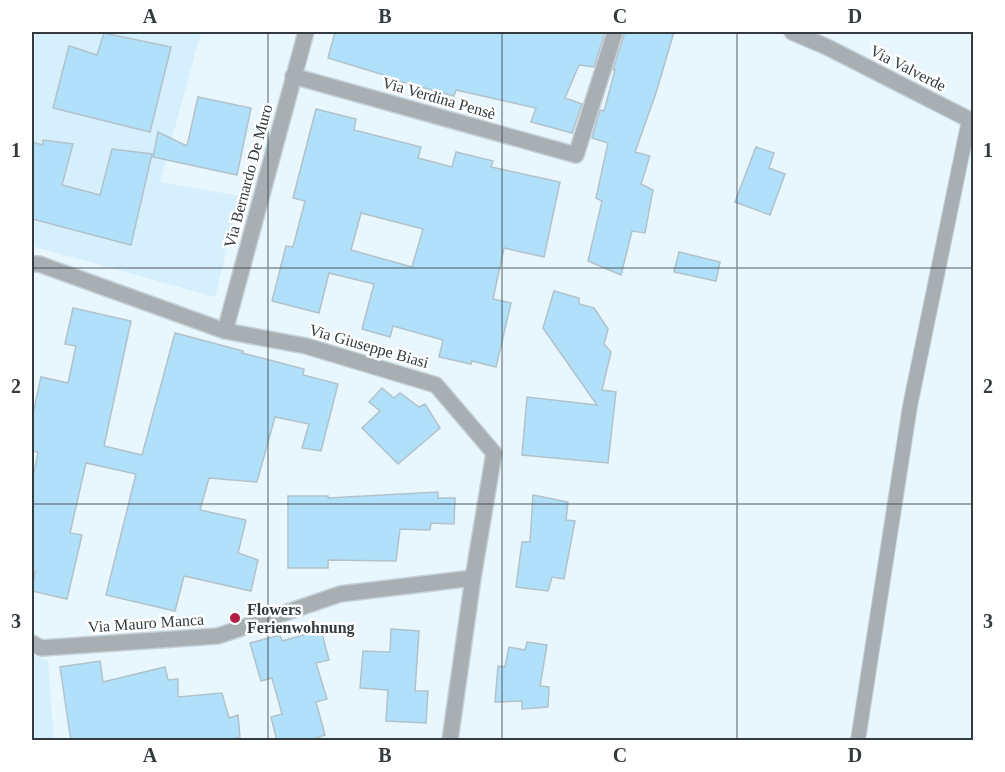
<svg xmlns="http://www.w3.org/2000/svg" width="1005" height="772" font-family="'Times New Roman',serif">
  <rect width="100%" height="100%" fill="#e8f6fe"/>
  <path fill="#d6effd" d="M 36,32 L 201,32 L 160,182 L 240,196 L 215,297 L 32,246 L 32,54 Z
    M 32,655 L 48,661 L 54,740 L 32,740 Z"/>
  <path fill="#b1e0fa" stroke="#b1c2cb" stroke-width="1.5" fill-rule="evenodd" d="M 335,32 L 605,32 L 594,67 L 579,65 L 565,98 L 582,104 L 572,133 L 531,122 L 536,108 L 456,90 L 454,96 L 384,77 L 384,75 L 328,58 Z
    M 625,32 L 674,32 L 656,93 L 635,152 L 650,156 L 641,184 L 653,190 L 645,233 L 632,231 L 621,275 L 588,261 L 602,201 L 596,198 L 608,143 L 592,138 L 600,110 L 604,111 L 615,70 L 613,70 Z
    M 104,33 L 171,47 L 150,132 L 53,108 L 69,46 L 97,55 Z
    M 198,97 L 251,108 L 237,175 L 153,157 L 158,132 L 187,146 Z
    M 316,109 L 356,119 L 354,130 L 421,147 L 418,158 L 452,167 L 456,152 L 493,161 L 491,167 L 560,182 L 544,257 L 504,248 L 493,299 L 511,303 L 496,367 L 472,361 L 471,364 L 439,357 L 443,340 L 393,326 L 390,337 L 362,329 L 374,284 L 329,273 L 319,313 L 272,301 L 286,246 L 293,247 L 305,201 L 293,198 ZM 361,213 L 423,229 L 412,267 L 351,250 Z
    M 43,140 L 73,144 L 62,185 L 100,195 L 112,149 L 152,154 L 131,245 L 32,219 L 32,142 L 43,145 Z
    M 756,147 L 774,153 L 769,168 L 785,174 L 770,215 L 735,202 Z
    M 679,252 L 720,262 L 716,281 L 674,272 Z
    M 554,291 L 579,298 L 579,304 L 594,308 L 608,329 L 604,344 L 611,352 L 602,390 L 616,392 L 608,463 L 522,455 L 527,397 L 597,405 L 543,328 Z
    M 73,308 L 131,321 L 104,446 L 142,455 L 175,333 L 243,351 L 242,353 L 304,369 L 303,375 L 338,384 L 321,451 L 302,448 L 309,424 L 275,417 L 257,482 L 209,478 L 200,510 L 246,520 L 238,553 L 258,560 L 251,591 L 184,576 L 175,611 L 106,595 L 136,474 L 86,463 L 70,533 L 82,535 L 67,599 L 32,591 L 35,571 L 32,570 L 32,482 L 38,452 L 32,451 L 32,418 L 41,377 L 68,383 L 76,346 L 65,344 Z
    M 382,388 L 394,398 L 400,393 L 419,407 L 425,404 L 440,428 L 398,464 L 362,428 L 380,411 L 369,402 Z
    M 438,492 L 438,498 L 455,498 L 454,524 L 431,523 L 430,530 L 400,529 L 396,561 L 328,560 L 328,568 L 288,568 L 288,496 L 328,496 L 328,498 Z
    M 533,495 L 568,502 L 566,520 L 575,521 L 564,579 L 552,577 L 548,591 L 516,587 L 522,542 L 530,542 Z
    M 391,629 L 419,631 L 415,691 L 428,691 L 426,723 L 386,721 L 388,690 L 360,688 L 363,651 L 390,652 Z
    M 321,630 L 329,660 L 316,663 L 327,699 L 316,702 L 325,735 L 307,741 L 277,741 L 271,717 L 282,714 L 272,678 L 261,681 L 250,643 L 280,635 L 282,641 Z
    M 527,642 L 547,645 L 540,686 L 549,687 L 548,707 L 522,709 L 522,701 L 495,702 L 498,666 L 505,667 L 509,647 L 525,650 Z
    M 100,661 L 103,682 L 165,667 L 168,680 L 178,679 L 178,697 L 222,693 L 229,718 L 238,715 L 240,737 L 224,741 L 71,741 L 60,667 Z"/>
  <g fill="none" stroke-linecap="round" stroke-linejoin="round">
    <g stroke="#c4d1d8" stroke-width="16">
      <path id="service" d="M 858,740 L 910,406 L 969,120"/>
    </g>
    <g stroke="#c4d1d8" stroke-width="18">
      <path id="minor" d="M 792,32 L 827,47 L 974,122
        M 293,76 L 576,155 L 615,32
        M 32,264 L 39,264 L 225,331 L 306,346 L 436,385 L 494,453 L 473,578 L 450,740
        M 225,331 L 306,32
        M 32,643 L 41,648 L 218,636 L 340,594 L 473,578"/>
    </g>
    <use href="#service" stroke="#a8afb3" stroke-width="14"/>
    <use href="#minor" stroke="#a8afb3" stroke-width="15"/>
  </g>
  <path fill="none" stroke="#343b3f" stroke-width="1.5" stroke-opacity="0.55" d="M 268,32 L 268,740M 502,32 L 502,740M 737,32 L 737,740M 32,268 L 974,268M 32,504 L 974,504"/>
  <circle fill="#b11e46" stroke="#fff" stroke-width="2" cx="235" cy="618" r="6"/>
  <g text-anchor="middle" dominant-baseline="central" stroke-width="5" stroke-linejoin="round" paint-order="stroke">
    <g font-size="16" fill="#343b3f" stroke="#fff">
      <text transform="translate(908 68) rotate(27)">Via Valverde</text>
      <text transform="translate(439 98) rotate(16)">Via Verdina Pensè</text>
      <text transform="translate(248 176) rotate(-75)">Via Bernardo De Muro</text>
      <text transform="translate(369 346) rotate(16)">Via Giuseppe Biasi</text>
      <text transform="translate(146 623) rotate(-4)">Via Mauro Manca</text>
    </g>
    <g font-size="16" font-weight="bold" fill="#343b3f" stroke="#fff" text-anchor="start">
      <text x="247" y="609">Flowers<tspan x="247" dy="18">Ferienwohnung</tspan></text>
    </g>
  </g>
  <rect width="1005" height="772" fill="none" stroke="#ffffff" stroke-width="66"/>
  <rect x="33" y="33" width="939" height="706" fill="none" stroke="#343b3f" stroke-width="2"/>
  <g font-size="20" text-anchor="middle" font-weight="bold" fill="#343b3f">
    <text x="150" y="23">A</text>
    <text x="385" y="23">B</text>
    <text x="620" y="23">C</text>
    <text x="855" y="23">D</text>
    <text x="16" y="157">1</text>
    <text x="988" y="157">1</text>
    <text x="16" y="393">2</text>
    <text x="988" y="393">2</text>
    <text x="16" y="628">3</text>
    <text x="988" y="628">3</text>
    <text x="150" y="762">A</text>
    <text x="385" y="762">B</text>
    <text x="620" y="762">C</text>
    <text x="855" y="762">D</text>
  </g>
</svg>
